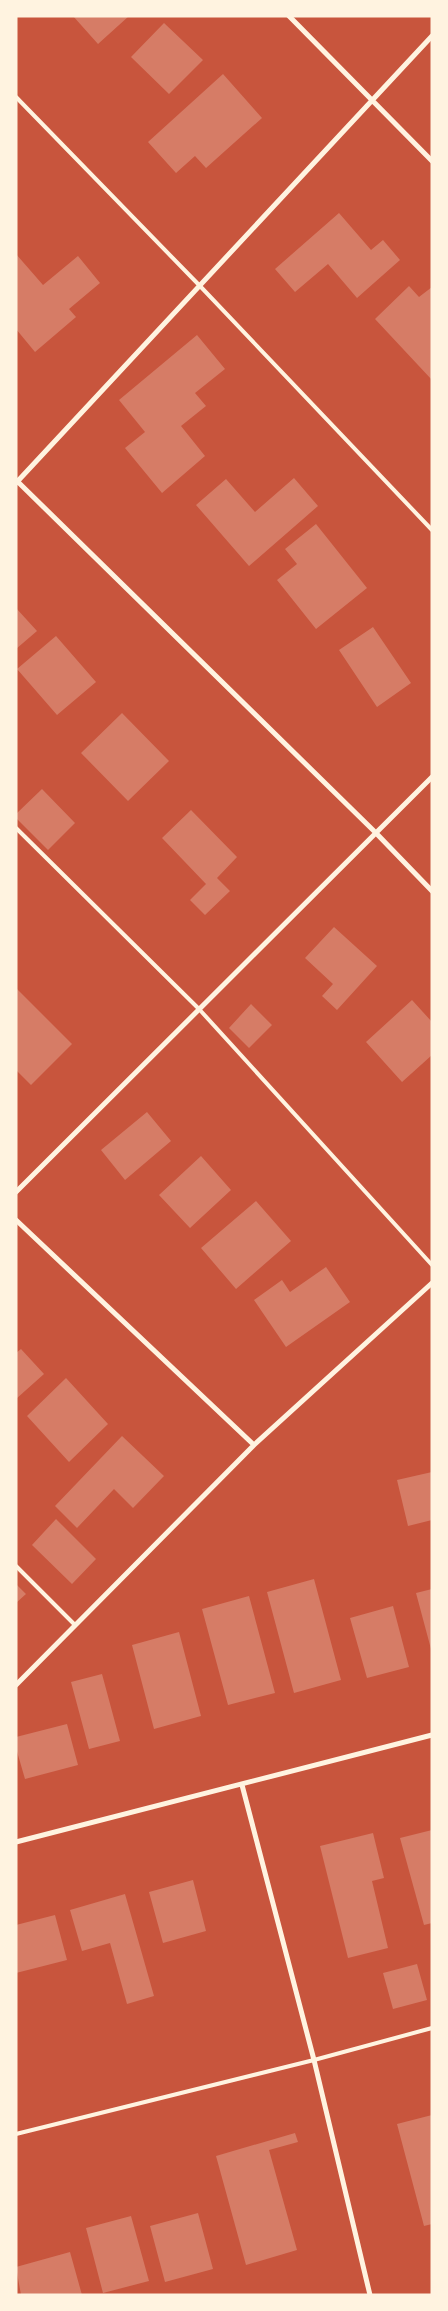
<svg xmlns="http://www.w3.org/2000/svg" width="448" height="2311" font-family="'Titillium Web',sans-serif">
  <rect width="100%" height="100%" fill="#c8553d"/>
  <path fill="#d67c66" d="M 73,16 L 129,16 L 98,44 Z
    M 164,23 L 203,60 L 169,94 L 131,57 Z
    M 223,74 L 262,118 L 206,168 L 195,156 L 176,173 L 148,142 Z
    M 339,213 L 371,250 L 383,240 L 400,260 L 357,298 L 328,264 L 295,292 L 275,269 Z
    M 16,254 L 43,285 L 78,256 L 100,283 L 69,309 L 76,317 L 35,352 L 16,329 Z
    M 409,286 L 419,297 L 432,287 L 432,380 L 375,319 Z
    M 197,335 L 225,369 L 195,393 L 206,406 L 181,426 L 205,456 L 162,493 L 125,448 L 145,432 L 119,400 Z
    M 294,478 L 318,506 L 249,566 L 196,505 L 226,479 L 255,512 Z
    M 316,524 L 367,588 L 316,629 L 277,580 L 297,564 L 285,549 Z
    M 16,608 L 37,631 L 16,649 Z
    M 373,627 L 411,683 L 377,707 L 339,650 Z
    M 56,636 L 96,682 L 57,715 L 17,669 Z
    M 122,713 L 169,761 L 128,801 L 81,753 Z
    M 42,789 L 75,823 L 48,850 L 16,818 L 16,814 Z
    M 191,810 L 237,857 L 217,878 L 230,891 L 205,915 L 190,900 L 206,884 L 162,838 Z
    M 334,927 L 377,966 L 337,1010 L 322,996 L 333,984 L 305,958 Z
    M 16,988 L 72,1044 L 31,1085 L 16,1070 Z
    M 412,1000 L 432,1022 L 432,1055 L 402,1082 L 366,1042 Z
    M 251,1004 L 272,1025 L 249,1048 L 229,1028 Z
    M 147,1112 L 171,1141 L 125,1180 L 101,1150 Z
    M 201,1156 L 231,1190 L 190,1228 L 159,1195 Z
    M 256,1201 L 291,1241 L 236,1289 L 201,1248 Z
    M 326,1267 L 350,1302 L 286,1347 L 254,1300 L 282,1280 L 290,1292 Z
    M 21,1349 L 44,1374 L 16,1399 L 16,1353 Z
    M 66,1378 L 108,1424 L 69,1462 L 27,1416 Z
    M 122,1436 L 164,1476 L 133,1508 L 114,1489 L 77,1528 L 55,1506 Z
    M 432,1472 L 432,1520 L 408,1526 L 397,1480 Z
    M 56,1519 L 96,1559 L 72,1584 L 32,1545 Z
    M 314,1579 L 341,1680 L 294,1693 L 267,1592 Z
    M 16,1584 L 26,1594 L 16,1603 Z
    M 432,1589 L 432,1649 L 431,1649 L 416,1593 Z
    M 249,1596 L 275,1693 L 228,1705 L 202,1609 Z
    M 393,1606 L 409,1667 L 367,1678 L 350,1618 Z
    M 179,1632 L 201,1716 L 154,1729 L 132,1645 Z
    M 102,1674 L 120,1741 L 89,1749 L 71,1682 Z
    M 67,1724 L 78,1765 L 25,1779 L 16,1748 L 16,1737 Z
    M 432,1830 L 432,1923 L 424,1925 L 400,1838 Z
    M 373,1833 L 384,1878 L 372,1881 L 388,1948 L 348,1958 L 320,1846 Z
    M 193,1880 L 206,1931 L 163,1943 L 149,1892 Z
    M 125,1894 L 154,1996 L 127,2004 L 110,1943 L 82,1951 L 70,1910 Z
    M 55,1915 L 67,1960 L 16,1973 L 16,1925 Z
    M 417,1964 L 427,2000 L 393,2009 L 383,1973 Z
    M 432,2115 L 432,2224 L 424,2226 L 397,2124 Z
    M 295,2133 L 298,2142 L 269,2150 L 297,2250 L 246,2265 L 216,2156 Z
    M 198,2213 L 213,2269 L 165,2282 L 150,2226 Z
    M 131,2216 L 149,2281 L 103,2293 L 86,2228 Z
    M 70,2252 L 82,2295 L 21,2295 L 16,2267 Z"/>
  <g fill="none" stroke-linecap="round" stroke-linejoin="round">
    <path stroke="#fff3e0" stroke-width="4" d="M 16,97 L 200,286 L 432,530
      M 16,828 L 199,1009 L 432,1265
      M 16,1566 L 75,1625
      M 16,2134 L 314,2060 L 432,2028"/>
    <path stroke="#fff3e0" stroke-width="5" d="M 289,16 L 432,161
      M 16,480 L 375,832 L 432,891
      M 16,483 L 432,36
      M 16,1192 L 432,777
      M 16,1220 L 254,1445
      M 16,1685 L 254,1445 L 432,1283
      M 242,1785 L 314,2060 L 370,2295
      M 16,1842 L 432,1735"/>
  </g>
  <rect width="448" height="2311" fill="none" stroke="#fff3e0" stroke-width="35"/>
</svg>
